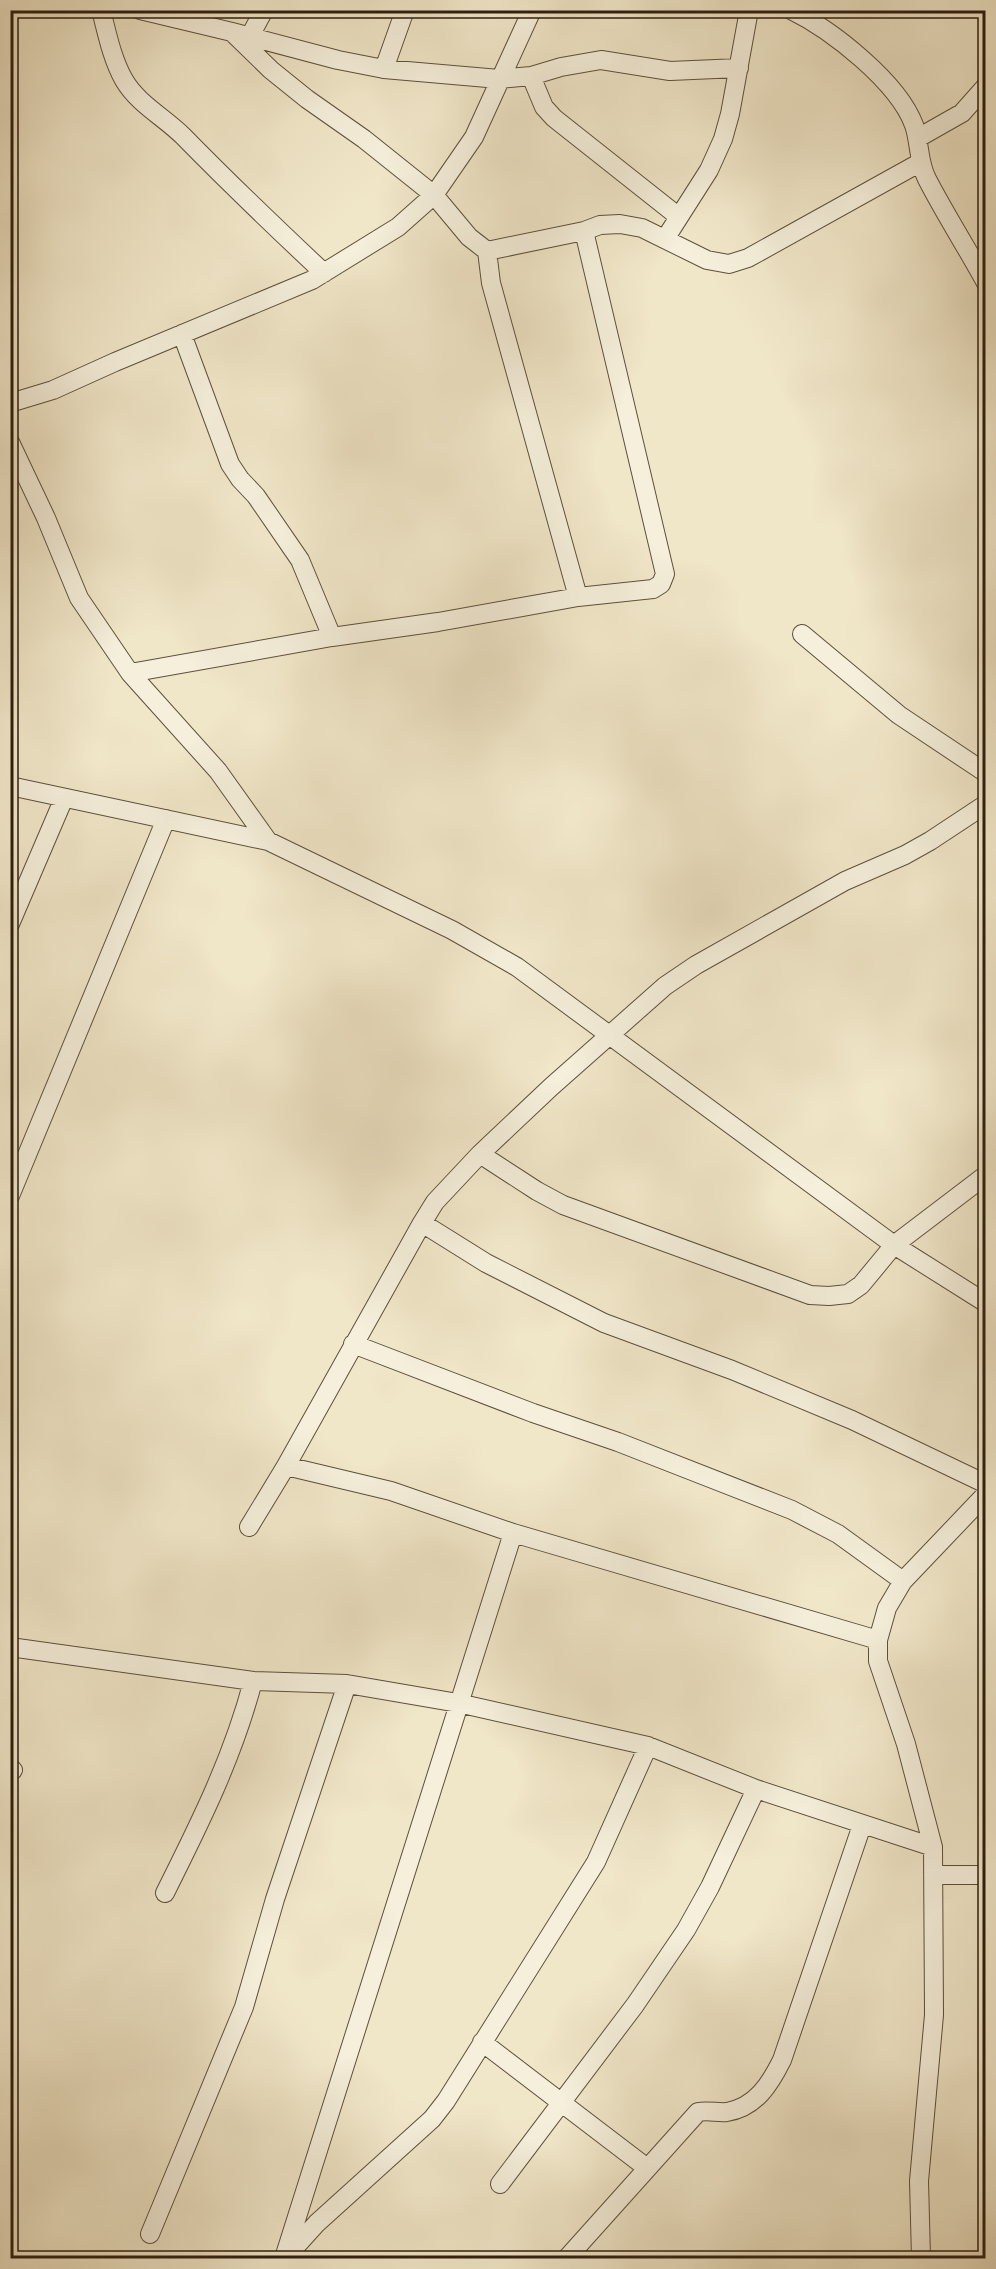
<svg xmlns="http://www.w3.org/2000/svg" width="996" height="2269" font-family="'Old Standard TT',serif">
  <rect width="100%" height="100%" fill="#f0e6c8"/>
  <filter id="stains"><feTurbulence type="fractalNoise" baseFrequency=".00333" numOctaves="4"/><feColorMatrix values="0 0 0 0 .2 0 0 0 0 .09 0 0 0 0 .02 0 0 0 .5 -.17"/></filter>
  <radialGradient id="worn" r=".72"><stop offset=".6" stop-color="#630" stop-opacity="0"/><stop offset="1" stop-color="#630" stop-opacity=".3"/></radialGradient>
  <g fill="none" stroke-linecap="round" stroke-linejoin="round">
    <g stroke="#5d503c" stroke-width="20">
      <path id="minor" d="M 101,10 C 107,33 112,59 124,80 C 138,104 164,117 183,136 C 229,183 276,228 324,273
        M 140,10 L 232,32 L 338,60 L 384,69 L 499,79 L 531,76 L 561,67 L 601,60 L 670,71 L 739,68
        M 791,10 C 832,30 898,82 914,125 C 920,142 918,162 927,179 C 945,214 967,248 986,283
        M 250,36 L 264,10
        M 384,69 L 405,10
        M 531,76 L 544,107 L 554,118 L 679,217
        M 918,138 L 962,113 L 986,86
        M 665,239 L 709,170 L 723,139 L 730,114 L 749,10
        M 487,251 L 584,231 L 600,225 L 620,224 L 642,228 L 707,260 L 729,264 L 748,258 L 921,162
        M 182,334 L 230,464 L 240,479 L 256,496 L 300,560 L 332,637
        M 10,403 L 53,390 L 115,362 L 312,280 L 398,227 L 434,195 L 474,137 L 532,10
        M 10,442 L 46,518 L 79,598 L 130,673 L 218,771 L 268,841 L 452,930 L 517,967 L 894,1245 L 986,1303
        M 578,597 L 653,589 L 661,584 L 665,574 L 584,231
        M 802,634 L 899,715 L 986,773
        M 130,673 L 332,637 L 438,622 L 578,597 L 491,283 L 487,251 L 469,237 L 434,195 L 364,139 L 307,99 L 271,70 L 232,32
        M 10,786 L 268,841
        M 10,924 L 64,798
        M 480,1154 L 537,1191 L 563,1205 L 810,1295 L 829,1296 L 848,1294 L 861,1285 L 894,1245 L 986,1175
        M 10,1196 L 166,819
        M 422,1223 L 486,1263 L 604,1323 L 732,1370 L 852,1420 L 986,1484
        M 353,1344 L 533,1413 L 618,1442 L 792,1510 L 838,1534 L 903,1581
        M 286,1466 L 391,1491 L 513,1533 L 878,1640
        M 249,1527 L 286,1466 L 422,1223 L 435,1202 L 480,1154 L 551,1087 L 665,986 L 696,965 L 845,881 L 905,855 L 930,841 L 986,804
        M 10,1647 L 253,1681 L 347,1684 L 458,1703 L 648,1746 L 756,1789 L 933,1847
        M 10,1769 L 13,1770
        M 933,1875 L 986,1875
        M 165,1893 C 200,1823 233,1757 253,1681
        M 482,2042 L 647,2168
        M 500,2184 L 635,2005 L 686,1930 L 710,1887 L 756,1789
        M 150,2234 L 244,2007 L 275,1899 L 347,1684
        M 288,2255 L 317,2223 L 432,2119 L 446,2101 L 596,1862 L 648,1746
        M 284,2258 L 513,1533
        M 567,2258 L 698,2112 C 708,2110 718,2113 727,2112 C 756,2107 770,2084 782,2060 L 862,1825
        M 921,2258 L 919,2181 L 934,2015 L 933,1847 L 906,1744 L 878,1661 L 878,1640 L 887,1608 L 903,1581 L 986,1494"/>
    </g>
    <use href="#minor" stroke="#f5efdb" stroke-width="18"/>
  </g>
  <rect width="996" height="2269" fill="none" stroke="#f0e6c8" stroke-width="36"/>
  <rect x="12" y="12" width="972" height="2245" fill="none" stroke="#2c1e0e" stroke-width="3"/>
  <rect x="18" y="18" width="960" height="2233" fill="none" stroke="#2c1e0e" stroke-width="1.5"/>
  <rect width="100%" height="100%" filter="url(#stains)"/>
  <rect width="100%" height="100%" fill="url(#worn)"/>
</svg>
